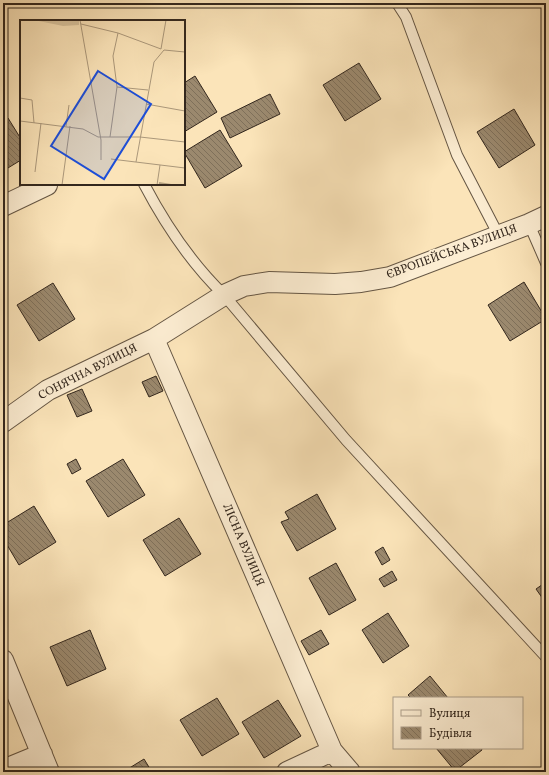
<svg xmlns="http://www.w3.org/2000/svg" width="549" height="775" font-family="Vollkorn,serif">
  <defs>
    <pattern id="building-back-hatch" width="6" height="6" patternUnits="userSpaceOnUse"><rect width="6" height="6" fill="#9b896e"/><path d="M-1 5l2 2M0 0l6 6M5-1l2 2" fill="none" stroke="#7f705a"/></pattern>
  </defs>
  <rect width="100%" height="100%" fill="#fbe4b9"/>
  <filter id="stains"><feTurbulence type="fractalNoise" baseFrequency=".005" numOctaves="4"/><feColorMatrix values="0 0 0 0 .2 0 0 0 0 .09 0 0 0 0 .02 0 0 0 .5 -.17"/></filter>
  <radialGradient id="worn" r=".72"><stop offset=".6" stop-color="#630" stop-opacity="0"/><stop offset="1" stop-color="#630" stop-opacity=".3"/></radialGradient>
  <path fill="url(#building-back-hatch)" stroke="#33271d" d="M 359,63 L 381,99 L 345,121 L 323,85 Z
    M 195,76 L 217,112 L 184,132 L 184,83 Z
    M 270,94 L 280,114 L 230,138 L 221,118 Z
    M 514,109 L 535,145 L 499,168 L 477,132 Z
    M 8,118 L 21,139 L 21,160 L 3,171 L 3,121 Z
    M 220,130 L 242,166 L 205,188 L 184,152 Z
    M 524,282 L 546,319 L 510,341 L 488,305 Z
    M 53,283 L 75,319 L 39,341 L 17,305 Z
    M 156,376 L 163,391 L 149,397 L 142,382 Z
    M 82,389 L 92,411 L 77,417 L 67,395 Z
    M 76,459 L 81,469 L 72,474 L 67,464 Z
    M 123,459 L 145,495 L 108,517 L 86,481 Z
    M 317,494 L 336,529 L 297,551 L 281,522 L 289,519 L 285,512 Z
    M 34,506 L 56,542 L 19,565 L 3,538 L 3,525 Z
    M 179,518 L 201,554 L 165,576 L 143,540 Z
    M 383,547 L 390,560 L 382,565 L 375,552 Z
    M 336,563 L 356,600 L 329,615 L 309,578 Z
    M 392,571 L 397,580 L 384,587 L 379,579 Z
    M 546,582 L 546,597 L 543,599 L 536,589 Z
    M 388,613 L 409,646 L 383,663 L 362,630 Z
    M 90,630 L 106,669 L 67,686 L 50,647 Z
    M 321,630 L 329,644 L 309,655 L 301,641 Z
    M 430,676 L 448,698 L 411,698 L 408,695 Z
    M 217,698 L 239,734 L 202,756 L 180,720 Z
    M 278,700 L 301,736 L 264,758 L 242,722 Z
    M 436,748 L 481,748 L 482,750 L 455,771 Z
    M 144,759 L 152,772 L 123,772 Z"/>
  <g fill="none" stroke-linecap="round" stroke-linejoin="round">
    <g stroke="#655644" stroke-width="12">
      <path id="service" d="M 397,3 L 406,17 L 457,155 L 499,236
        M 144,184 C 165,224 192,264 224,295 L 346,440 L 546,657
        M 529,224 L 546,263"/>
    </g>
    <g stroke="#655644" stroke-width="22">
      <path id="minor" d="M 3,206 L 47,185
        M 154,339 L 332,751 L 350,772
        M 3,422 L 48,390 L 154,339 L 224,295 L 244,286 L 269,282 L 335,284 L 361,282 L 390,277 L 529,224 L 546,216
        M 3,660 L 49,772
        M 3,770 L 42,754
        M 287,772 L 332,751"/>
    </g>
    <use href="#service" stroke="#fcedd2" stroke-width="10"/>
    <use href="#minor" stroke="#fcedd2" stroke-width="20"/>
  </g>
  <g text-anchor="middle" dominant-baseline="central" stroke-width="3.5" stroke-linejoin="round" paint-order="stroke">
    <g font-size="12" fill="#33271d" stroke="#fcedd2">
      <text transform="translate(452 252) rotate(-20)">ЄВРОПЕЙСЬКА ВУЛИЦЯ</text>
      <text transform="translate(88 372) rotate(-27)">СОНЯЧНА ВУЛИЦЯ</text>
      <text transform="translate(243 545) rotate(67)">ЛІСНА ВУЛИЦЯ</text>
    </g>
  </g>
  <g transform="translate(20 20)">
    <rect width="165" height="165" fill="#fbe4b9"/>
    <path d="M 14,0 L 59,0 L 59,5 L 43,6 Z" fill="#d9c49e"/>
    <path fill="none" stroke="#b7a484" stroke-width="2" d="M 139,163 L 151,165"/>
    <path fill="none" stroke="#ab987b" stroke-width="1" d="M 60,0 L 81,120 L 81,140M 61,4 L 98,13 L 141,29M 141,29 L 146,0M 97,67 L 128,70M 0,78 L 12,80 L 14,103M 126,84 L 165,91M 0,101 L 63,109 L 78,117 L 120,117 L 165,122M 46,106 L 49,85M 90,117 L 97,67 L 93,36 L 98,13M 91,139 L 165,148M 116,142 L 134,42 L 144,30 L 165,32M 15,152 L 21,103M 42,165 L 50,106M 137,165 L 140,145"/>
    <path fill="#1d4ed8" fill-opacity="0.15" stroke="#1d4ed8" stroke-width="2" d="M 78,51 L 131,84 L 84,159 L 31,126 Z"/>
    <rect width="165" height="165" fill="none" stroke="#33271d" stroke-width="2"/>
  </g>
  <rect width="549" height="775" fill="none" stroke="#fbe4b9" stroke-width="16"/>
  <rect x="4" y="4" width="541" height="767" fill="none" stroke="#33271d" stroke-width="2"/>
  <rect x="8" y="8" width="533" height="759" fill="none" stroke="#33271d"/>
  <rect x="393" y="697" width="130" height="52" fill="#fcedd2" stroke="#ac9e8a"/>
  <rect x="401" y="710" width="20" height="6" fill="#fcedd2" stroke="#ac9e8a"/>
  <text x="429" y="717" font-size="12" fill="#33271d">Вулиця</text>
  <rect x="401" y="727" width="20" height="12" fill="url(#building-back-hatch)" stroke="#ac9e8a"/>
  <text x="429" y="737" font-size="12" fill="#33271d">Будівля</text>
  <rect width="100%" height="100%" filter="url(#stains)"/>
  <rect width="100%" height="100%" fill="url(#worn)"/>
</svg>
